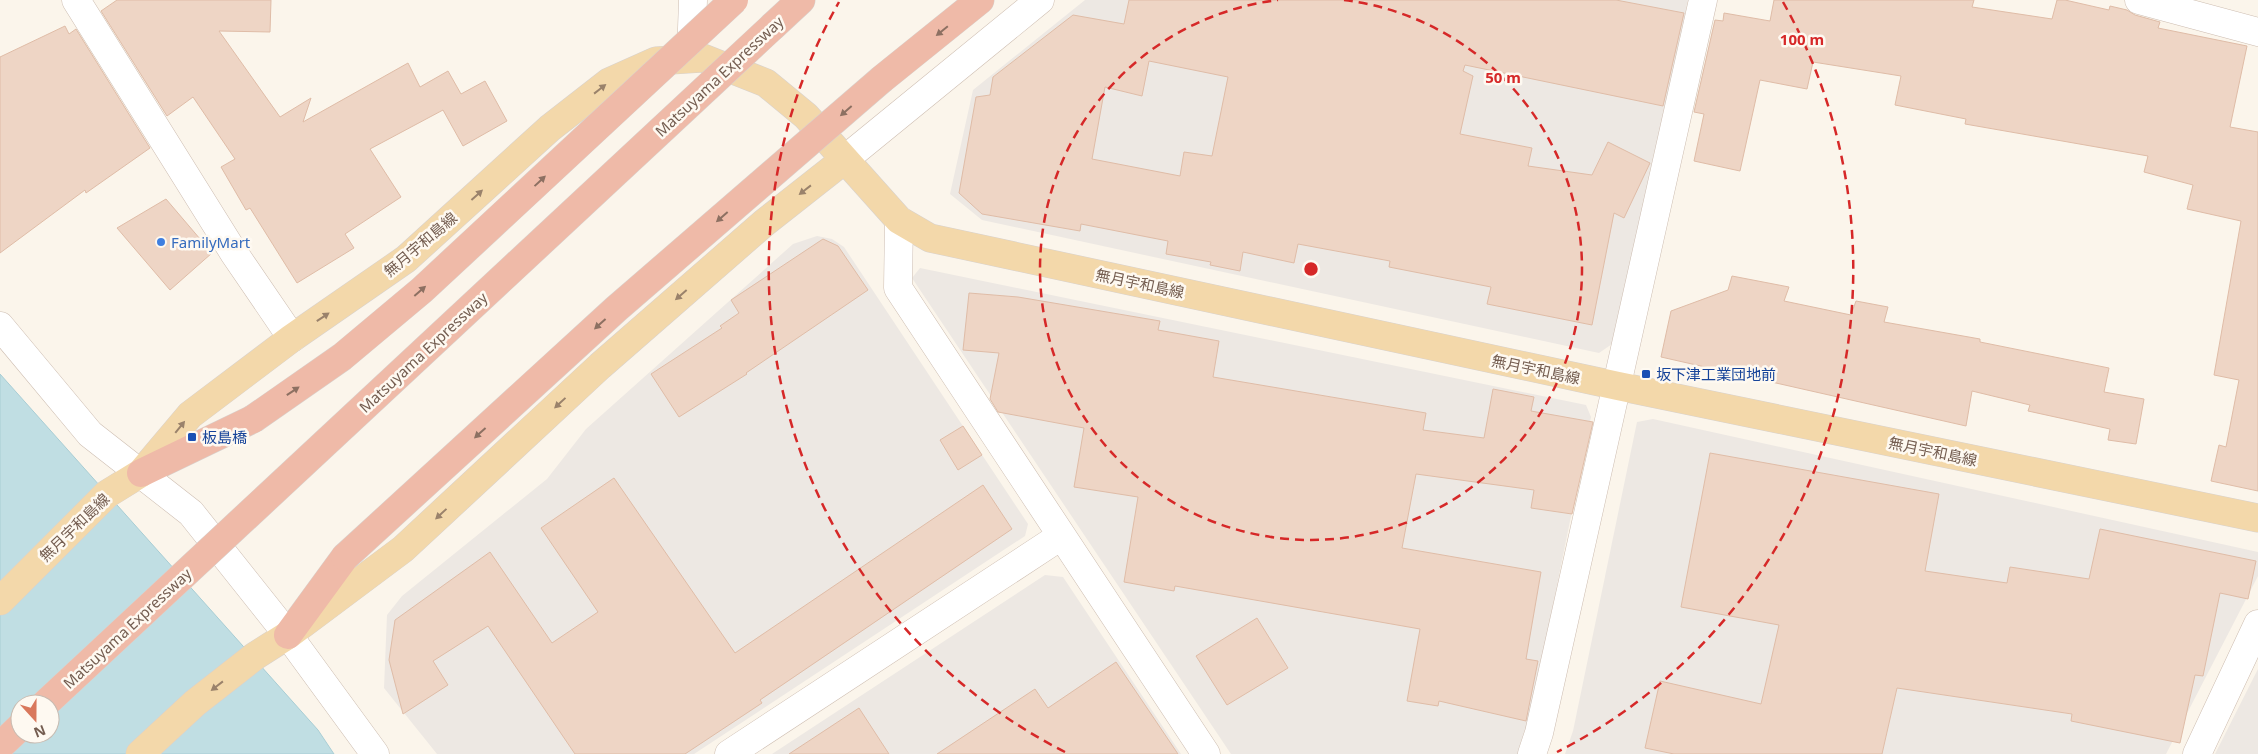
<svg xmlns="http://www.w3.org/2000/svg" width="2258" height="754" font-family="'Noto Sans','Noto Sans JP',sans-serif">
  <rect width="100%" height="100%" fill="#fbf5eb"/>
  <path fill="#ede8e3" d="M 1085,0 L 1688,0 L 1615,342 L 1599,353 L 982,220 L 950,194 L 973,90 Z
    M 817,236 L 832,239 L 844,247 L 1028,524 L 1025,536 L 694,754 L 437,754 L 384,688 L 387,615 L 402,596 L 547,479 L 586,429 L 793,244 Z
    M 920,268 L 1586,405 L 1591,417 L 1527,734 L 1520,754 L 1231,754 L 912,278 Z
    M 1653,419 L 2258,552 L 2258,576 L 2166,754 L 1565,754 L 1573,731 L 1637,422 Z
    M 1045,575 L 1063,577 L 1181,754 L 772,754 Z
    M 2258,669 L 2258,754 L 2215,754 Z"/>
  <path fill="#c0dee3" stroke="#a8cdd4" fill-rule="evenodd" d="M 0,374 L 318,730 L 334,754 L 0,754 ZM 20,704 L 50,704 L 50,734 L 20,734 Z"/>
  <path fill="#eed5c5" stroke="#dfbca7" fill-rule="evenodd" d="M 117,0 L 271,0 L 270,32 L 219,31 L 280,117 L 311,98 L 303,122 L 408,63 L 420,87 L 448,71 L 461,94 L 485,81 L 507,121 L 463,146 L 443,110 L 370,149 L 401,197 L 345,234 L 354,248 L 297,283 L 250,208 L 246,210 L 221,167 L 235,159 L 193,97 L 167,116 L 101,11 Z
    M 1129,0 L 1616,0 L 1684,13 L 1663,106 L 1465,65 L 1463,71 L 1473,76 L 1460,134 L 1532,148 L 1528,166 L 1592,175 L 1608,142 L 1650,163 L 1624,218 L 1614,213 L 1592,325 L 1487,304 L 1491,287 L 1389,267 L 1390,261 L 1298,244 L 1294,263 L 1243,252 L 1240,271 L 1210,265 L 1211,262 L 1166,254 L 1168,241 L 1081,224 L 1080,231 L 982,214 L 959,193 L 976,97 L 990,95 L 993,77 L 1073,15 L 1124,24 ZM 1149,61 L 1228,77 L 1212,156 L 1184,152 L 1180,176 L 1092,159 L 1105,87 L 1142,96 Z
    M 1774,0 L 1974,0 L 1972,7 L 2052,19 L 2057,0 L 2065,0 L 2109,10 L 2110,6 L 2127,10 L 2135,15 L 2160,22 L 2158,28 L 2247,46 L 2230,127 L 2258,132 L 2258,491 L 2211,481 L 2219,445 L 2226,447 L 2239,380 L 2214,375 L 2241,221 L 2187,209 L 2193,185 L 2144,172 L 2148,156 L 1965,124 L 1966,119 L 1895,105 L 1901,76 L 1813,62 L 1807,89 L 1760,80 L 1740,171 L 1694,161 L 1704,114 L 1694,112 L 1715,20 L 1723,21 L 1724,13 L 1770,21 Z
    M 65,26 L 69,34 L 76,29 L 150,148 L 86,193 L 85,190 L 0,253 L 0,57 Z
    M 166,199 L 212,253 L 170,290 L 117,228 Z
    M 823,239 L 838,246 L 868,290 L 746,373 L 747,374 L 679,417 L 651,374 L 722,328 L 720,326 L 739,313 L 731,300 Z
    M 1732,276 L 1789,287 L 1784,301 L 1851,315 L 1856,301 L 1888,307 L 1884,322 L 1980,339 L 1980,342 L 2109,368 L 2104,392 L 2144,399 L 2136,444 L 2108,440 L 2110,429 L 2028,411 L 2030,405 L 1972,391 L 1966,426 L 1661,357 L 1671,311 L 1728,290 Z
    M 969,293 L 1018,297 L 1160,321 L 1158,330 L 1219,341 L 1213,377 L 1426,413 L 1423,430 L 1484,438 L 1493,389 L 1534,397 L 1531,411 L 1593,422 L 1572,514 L 1531,508 L 1534,490 L 1416,474 L 1402,548 L 1541,572 L 1526,659 L 1538,661 L 1526,721 L 1439,701 L 1438,706 L 1407,701 L 1420,629 L 1175,586 L 1174,591 L 1124,582 L 1138,497 L 1074,487 L 1084,428 L 998,412 L 990,399 L 999,353 L 963,350 Z
    M 963,426 L 982,455 L 958,470 L 940,440 Z
    M 1710,453 L 1939,494 L 1925,571 L 2007,583 L 2010,567 L 2089,579 L 2100,529 L 2256,561 L 2248,599 L 2220,593 L 2203,676 L 2195,675 L 2180,743 L 2071,721 L 2072,714 L 1897,688 L 1882,754 L 1674,754 L 1645,748 L 1660,681 L 1761,704 L 1779,625 L 1681,607 Z
    M 614,478 L 735,653 L 983,485 L 1012,529 L 760,700 L 762,703 L 685,754 L 575,754 L 488,626 L 433,661 L 448,685 L 403,714 L 389,660 L 395,620 L 490,552 L 552,643 L 598,612 L 541,528 Z
    M 1257,618 L 1288,668 L 1227,705 L 1196,656 Z
    M 1116,662 L 1178,754 L 937,754 L 1035,689 L 1048,708 Z
    M 859,708 L 889,754 L 789,754 Z"/>
  <g fill="none" stroke-linecap="round" stroke-linejoin="round">
    <g stroke="#cdbdb1" stroke-width="29">
      <path id="minor" d="M 76,0 L 234,253 L 292,338
        M 2139,0 L 2258,32
        M 691,57 L 693,0
        M 844,160 L 1040,0
        M 899,220 L 898,288 L 1206,754
        M 0,326 L 90,434 L 191,513 L 288,635 L 375,754
        M 729,754 L 1061,536
        M 1532,754 L 1539,733 L 1703,0
        M 2197,754 L 2258,624"/>
    </g>
    <g stroke="#d8d2ce" stroke-width="29">
      <path id="major" d="M 0,601 L 107,494 L 141,473 L 190,415 L 292,338 L 406,259 L 550,128 L 609,82 L 656,61 L 703,58 L 766,83 L 806,116 L 899,220 L 930,238 L 1618,386 L 2258,518
        M 140,754 L 195,703 L 255,656 L 288,635 L 403,549 L 600,366 L 764,223 L 844,160"/>
    </g>
    <g stroke="#d8d2ce" stroke-width="29">
      <path id="highway" d="M 773,26 L 801,0
        M 882,79 L 980,0
        M 141,473 L 253,419
        M 288,635 L 345,557
        M 0,746 L 20,727"/>
    </g>
    <use href="#minor" stroke="#fff" stroke-width="28"/>
    <use href="#major" stroke="#f3d8aa" stroke-width="28"/>
    <use href="#highway" stroke="#efbaa8" stroke-width="28"/>
    <g stroke="#d8d2ce" stroke-width="29" stroke-linecap="butt">
      <path id="highway-bridge" d="M 253,419 L 342,357 L 422,290 L 734,0
        M 345,557 L 616,309 L 882,79
        M 45,704 L 773,26"/>
    </g>
    <use href="#highway-bridge" stroke="#efbaa8" stroke-width="28"/>
  </g>
  <defs><path id="oneway-solid" d="M-6-.8H1V-3.2L6.5 0L1 3.2V.8H-6Z" transform="scale(1.25)"/></defs>
  <g fill="#8d7062">
    <use href="#oneway-solid" transform="translate(942 31) rotate(141)"/>
    <use href="#oneway-solid" transform="translate(846 111) rotate(139)"/>
    <use href="#oneway-solid" transform="translate(540 181) rotate(-43)"/>
    <use href="#oneway-solid" transform="translate(722 217) rotate(139)"/>
    <use href="#oneway-solid" transform="translate(420 291) rotate(-41)"/>
    <use href="#oneway-solid" transform="translate(600 324) rotate(138)"/>
    <use href="#oneway-solid" transform="translate(293 391) rotate(-34)"/>
    <use href="#oneway-solid" transform="translate(480 433) rotate(138)"/>
  </g>
  <g fill="#9a826b">
    <use href="#oneway-solid" transform="translate(600 89) rotate(-38)"/>
    <use href="#oneway-solid" transform="translate(805 190) rotate(142)"/>
    <use href="#oneway-solid" transform="translate(477 195) rotate(-42)"/>
    <use href="#oneway-solid" transform="translate(681 295) rotate(139)"/>
    <use href="#oneway-solid" transform="translate(323 317) rotate(-34)"/>
    <use href="#oneway-solid" transform="translate(560 403) rotate(137)"/>
    <use href="#oneway-solid" transform="translate(180 427) rotate(-51)"/>
    <use href="#oneway-solid" transform="translate(441 514) rotate(137)"/>
    <use href="#oneway-solid" transform="translate(217 686) rotate(142)"/>
  </g>
  <g fill="none" stroke="#d62828" stroke-width="2.5" stroke-dasharray="9 6">
    <path d="M1344 0A271 271 0 1 1 1278 0"/>
    <path d="M1065 752A542 542 0 0 1 839 2M1783 2A542 542 0 0 1 1557 752"/>
  </g>
  <circle fill="#3f7fe0" stroke="#fef9f1" stroke-width="2" cx="161" cy="242" r="5"/>
  <g fill="#1a4fb4" stroke="#fef9f1" stroke-width="2">
    <rect x="1641" y="369" width="10" height="10" rx="2.5"/>
    <rect x="187" y="432" width="10" height="10" rx="2.5"/>
  </g>
  <g text-anchor="middle" dominant-baseline="central" stroke-width="5" stroke-linejoin="round" paint-order="stroke">
    <g font-size="15" fill="#745d50" stroke="#fef9f1">
      <text transform="translate(719 76) rotate(-43)">Matsuyama Expressway</text>
      <text transform="translate(420 244) rotate(-40)">無月宇和島線</text>
      <text transform="translate(1140 283) rotate(12)">無月宇和島線</text>
      <text transform="translate(423 352) rotate(-43)">Matsuyama Expressway</text>
      <text transform="translate(1536 369) rotate(12)">無月宇和島線</text>
      <text transform="translate(1933 451) rotate(12)">無月宇和島線</text>
      <text transform="translate(74 527) rotate(-44)">無月宇和島線</text>
      <text transform="translate(127 628) rotate(-43)">Matsuyama Expressway</text>
    </g>
    <g font-size="15" fill="#366cbe" stroke="#fef9f1" text-anchor="start">
      <text x="171" y="242">FamilyMart</text>
    </g>
    <g font-size="15" fill="#164399" stroke="#fef9f1" text-anchor="start">
      <text x="1656" y="374">坂下津工業団地前</text>
      <text x="202" y="437">板島橋</text>
    </g>
  </g>
  <circle cx="1311" cy="269" r="8" fill="#d62828" stroke="#fef9f1" stroke-width="2.5"/>
  <g font-size="15" text-anchor="middle" font-weight="bold" fill="#d62828" stroke="#fef9f1" stroke-width="5" stroke-linejoin="round" paint-order="stroke">
    <text x="1802" y="45">100 m</text>
    <text x="1503" y="83">50 m</text>
  </g>
  <g transform="translate(35 719) rotate(159)"><circle r="24" fill="#fef9f1" stroke="#c7bbb1"/>
  <path d="M0-4L9 19L0 12L-9 19Z" fill="#d9785c"/>
  <text y="-8" font-size="14" font-weight="bold" text-anchor="middle" fill="#745d50">N</text>
  </g>
</svg>
